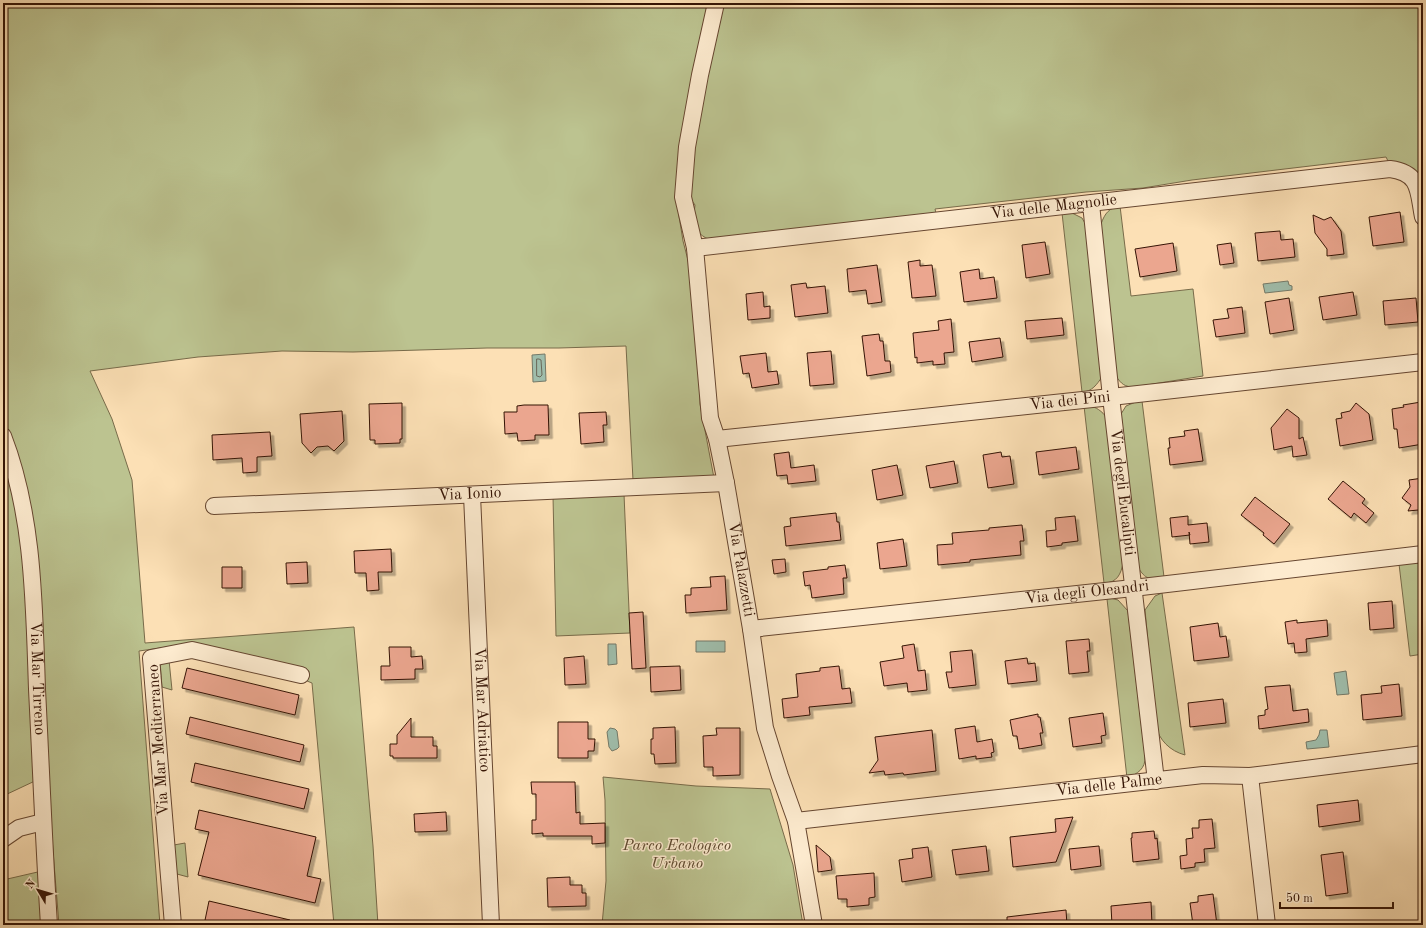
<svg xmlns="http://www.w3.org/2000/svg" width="1426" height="928" font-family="'Old Standard TT',serif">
  <defs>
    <filter id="shadow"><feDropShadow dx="3.5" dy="3.5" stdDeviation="0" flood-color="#0004"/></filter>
  </defs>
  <rect width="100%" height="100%" fill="#fce0b5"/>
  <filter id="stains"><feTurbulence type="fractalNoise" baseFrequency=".005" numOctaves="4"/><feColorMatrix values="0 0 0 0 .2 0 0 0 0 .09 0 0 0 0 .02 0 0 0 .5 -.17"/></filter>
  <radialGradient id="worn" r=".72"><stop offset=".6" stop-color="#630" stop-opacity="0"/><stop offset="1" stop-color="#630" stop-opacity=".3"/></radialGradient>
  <path fill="#bcc390" stroke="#786b4a" d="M 3,3 L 710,3 L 677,194 L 679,216 L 683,241 L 690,268 L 700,369 L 700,404 L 714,478 L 633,480 L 626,346 L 559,348 L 487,348 L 353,352 L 282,351 L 198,357 L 90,371 L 112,419 L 132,480 L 145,643 L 354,627 L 373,846 L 378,925 L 334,925 L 312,683 L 307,681 L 309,671 L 195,643 L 139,651 L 160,925 L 59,925 L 23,480 L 3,419 Z
    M 722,3 L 1423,3 L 1423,180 L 1416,173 L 1389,163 L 1386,157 L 1192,180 L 1143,188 L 1086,192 L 935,209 L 936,213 L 708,239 C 692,231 693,222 695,205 L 688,195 L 694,146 Z
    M 1120,206 L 1131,296 L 1193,289 L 1203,376 L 1134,387 C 1125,387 1121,384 1116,376 L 1101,224 C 1105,213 1109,208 1120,206 Z
    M 1070,212 L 1082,218 L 1086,225 L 1102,377 C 1097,384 1092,392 1082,392 L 1062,213 Z
    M 1138,401 L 1142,401 L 1164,577 C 1151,579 1147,581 1139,569 L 1121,414 L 1126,406 Z
    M 1088,405 C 1096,407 1102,411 1107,418 L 1123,563 C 1121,574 1117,583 1104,583 L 1084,406 Z
    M 3,456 L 20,520 L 27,592 L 37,780 L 3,796 Z
    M 624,494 L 630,633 L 556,636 L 553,496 Z
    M 1423,561 L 1423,654 L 1410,656 L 1399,564 Z
    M 1162,593 L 1185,755 C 1170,751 1159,740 1156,726 L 1145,610 L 1155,596 Z
    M 1110,598 L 1118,600 L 1128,611 L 1145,756 C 1146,769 1137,774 1127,778 L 1107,599 Z
    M 169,660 L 172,690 L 162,687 L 160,661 Z
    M 603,777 L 696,786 L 770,789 L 793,865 L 803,925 L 602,925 L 606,881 L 605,800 Z
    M 185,843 L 188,877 L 177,874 L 174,845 Z
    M 42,871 L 45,925 L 3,925 L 3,880 Z"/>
  <path fill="#9fbdab" stroke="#747968" d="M 1288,281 L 1289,285 L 1292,286 L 1292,290 L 1265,293 L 1263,284 Z
    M 545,354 L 546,381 L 533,382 L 532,355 Z
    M 696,641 L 725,641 L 725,652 L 696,652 Z
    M 608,644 L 616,644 L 617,664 L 608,665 Z
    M 1346,671 L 1349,694 L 1337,695 L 1334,673 Z
    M 610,728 L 615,729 L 617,731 L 619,747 L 617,749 L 612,751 L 609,747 L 607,732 Z
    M 1320,730 L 1327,730 L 1329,747 L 1307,749 L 1306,742 L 1316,740 L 1319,735 Z"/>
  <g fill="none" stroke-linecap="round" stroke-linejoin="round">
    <path stroke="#6a6858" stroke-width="1" d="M 537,359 L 539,359 L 541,360 L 542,375 L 540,377 L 537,376 Z"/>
  </g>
  <path fill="#eba68f" stroke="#341304" filter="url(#shadow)" d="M 1400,212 L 1404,242 L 1373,246 L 1369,217 Z
    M 1313,215 L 1324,220 L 1331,217 L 1341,231 L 1344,254 L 1327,256 L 1327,249 L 1315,233 Z
    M 1280,231 L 1281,240 L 1293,239 L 1295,257 L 1258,261 L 1255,233 Z
    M 1045,242 L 1050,274 L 1026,278 L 1022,245 Z
    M 1173,243 L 1177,271 L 1140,277 L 1135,249 Z
    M 1231,243 L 1234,263 L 1220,265 L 1217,245 Z
    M 920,260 L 920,266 L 932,265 L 936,296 L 912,298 L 908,262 Z
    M 877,265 L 882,302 L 868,304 L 866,290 L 849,292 L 847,269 Z
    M 979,269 L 980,279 L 994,277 L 997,298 L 964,302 L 960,272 Z
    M 806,283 L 807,288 L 825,286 L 828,313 L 795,317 L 791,285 Z
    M 763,292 L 764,307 L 770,306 L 770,318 L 748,320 L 746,294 Z
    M 1353,292 L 1357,315 L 1323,320 L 1319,297 Z
    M 1289,298 L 1294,330 L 1270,334 L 1265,302 Z
    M 1416,298 L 1418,322 L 1385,325 L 1383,301 Z
    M 1242,307 L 1245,333 L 1216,337 L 1213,320 L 1229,318 L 1227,309 Z
    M 1062,318 L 1064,335 L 1027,339 L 1025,321 Z
    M 951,319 L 954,352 L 944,353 L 945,364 L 933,365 L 933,361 L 917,363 L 917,357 L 915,358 L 913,333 L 939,330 L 938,321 Z
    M 879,334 L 880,341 L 883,341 L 885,361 L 890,361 L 891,372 L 867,376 L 862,336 Z
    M 1000,338 L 1003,357 L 972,362 L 969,342 Z
    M 831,351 L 834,384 L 810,386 L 807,353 Z
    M 766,353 L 768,372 L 777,371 L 779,384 L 752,388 L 749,373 L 743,374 L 740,356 Z
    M 1421,402 L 1423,421 L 1423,444 L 1399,448 L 1397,429 L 1394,429 L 1392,409 L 1404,407 L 1403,405 Z
    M 402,403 L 402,439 L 400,439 L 400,443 L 375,444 L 375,440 L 370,440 L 369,404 Z
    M 1356,403 L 1369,414 L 1373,440 L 1340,446 L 1336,419 L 1342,418 L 1341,413 L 1350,411 Z
    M 524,405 L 548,405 L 549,435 L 535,435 L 535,440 L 518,441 L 517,433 L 505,434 L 504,412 L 517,412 L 517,406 Z
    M 1287,409 L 1299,418 L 1299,439 L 1303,437 L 1307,455 L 1293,457 L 1292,446 L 1274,450 L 1271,428 Z
    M 342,411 L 344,441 L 334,451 L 328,446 L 317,447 L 311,453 L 302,443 L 300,414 Z
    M 606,412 L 607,425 L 603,425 L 604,442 L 581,444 L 579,413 Z
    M 1198,429 L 1203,461 L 1170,465 L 1168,448 L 1170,448 L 1169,438 L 1185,436 L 1184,431 Z
    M 270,432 L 272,456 L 257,457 L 257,472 L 243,473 L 242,458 L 213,460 L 212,435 Z
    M 1076,447 L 1079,469 L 1039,475 L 1036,452 Z
    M 789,452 L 791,468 L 814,465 L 816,481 L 788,484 L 787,475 L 777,476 L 774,454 Z
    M 1001,452 L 1002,457 L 1010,456 L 1014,484 L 988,488 L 983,455 Z
    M 954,461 L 958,483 L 930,488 L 926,466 Z
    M 897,465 L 903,495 L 877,500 L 872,470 Z
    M 1423,478 L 1423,513 L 1418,510 L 1408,511 L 1411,505 L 1402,498 L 1410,487 L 1409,480 Z
    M 1343,481 L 1365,499 L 1362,503 L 1374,513 L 1366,523 L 1354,513 L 1351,518 L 1328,499 Z
    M 1255,497 L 1290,524 L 1274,544 L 1263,535 L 1264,533 L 1241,515 Z
    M 836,513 L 837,522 L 839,522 L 841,540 L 786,546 L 784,527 L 791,526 L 790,518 Z
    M 1075,516 L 1078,541 L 1062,543 L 1062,545 L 1047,547 L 1046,531 L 1056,530 L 1055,518 Z
    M 1188,516 L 1188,525 L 1207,523 L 1209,542 L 1190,544 L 1189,532 L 1190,535 L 1172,537 L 1170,518 Z
    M 1022,525 L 1024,541 L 1020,541 L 1021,555 L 970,560 L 970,562 L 938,565 L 937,545 L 953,544 L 952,533 L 989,530 L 989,528 Z
    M 903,539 L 907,566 L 880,569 L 877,543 Z
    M 391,549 L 392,572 L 378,572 L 379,590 L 367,591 L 366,573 L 355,573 L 354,551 Z
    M 785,559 L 786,572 L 774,574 L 772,560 Z
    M 307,562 L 308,583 L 287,584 L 286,563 Z
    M 845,565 L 847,578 L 843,578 L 844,594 L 812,598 L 810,585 L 805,586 L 803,572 L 828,569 L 828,567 Z
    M 222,567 L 242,567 L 242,588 L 222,588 Z
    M 725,576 L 727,610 L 686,613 L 685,595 L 691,595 L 691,588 L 711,587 L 710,577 Z
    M 1392,601 L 1394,628 L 1370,630 L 1368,603 Z
    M 643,612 L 646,668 L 632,669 L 629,613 Z
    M 1297,620 L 1297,623 L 1327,620 L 1328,636 L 1306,639 L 1307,652 L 1295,653 L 1294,643 L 1288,644 L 1285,622 Z
    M 1218,623 L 1220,637 L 1226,636 L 1229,657 L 1194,661 L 1190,627 Z
    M 1089,639 L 1090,651 L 1087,651 L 1089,672 L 1069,674 L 1066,641 Z
    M 914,644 L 918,671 L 925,670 L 927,690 L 908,692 L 907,683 L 884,686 L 880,662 L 904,658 L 902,646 Z
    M 389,647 L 411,647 L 411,657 L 422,656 L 423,669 L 415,669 L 415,679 L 381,680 L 381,666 L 390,666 Z
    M 972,650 L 976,685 L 949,688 L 946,672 L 952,672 L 950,652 Z
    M 584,656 L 586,684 L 565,685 L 564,658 Z
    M 1027,658 L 1028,664 L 1035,663 L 1037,681 L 1008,684 L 1005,661 Z
    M 680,666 L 681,690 L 651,692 L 650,667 Z
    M 839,666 L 842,689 L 850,688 L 852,703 L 809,707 L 810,715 L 784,718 L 782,699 L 798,697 L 796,674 L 820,671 L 820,668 Z
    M 187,668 L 299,695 L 295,715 L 182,688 Z
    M 1399,684 L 1402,716 L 1363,720 L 1361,695 L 1382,693 L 1381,686 Z
    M 1290,685 L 1293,711 L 1308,709 L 1309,722 L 1259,729 L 1258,716 L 1265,715 L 1265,710 L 1268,709 L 1265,687 Z
    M 1223,699 L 1226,723 L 1190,727 L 1188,703 Z
    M 1103,713 L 1106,735 L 1101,736 L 1102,743 L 1073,747 L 1069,718 Z
    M 1038,714 L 1038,717 L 1040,717 L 1043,733 L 1040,733 L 1042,745 L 1019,749 L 1017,736 L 1013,736 L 1010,720 Z
    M 190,717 L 304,745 L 300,762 L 186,734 Z
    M 411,718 L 411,737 L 433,737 L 433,746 L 437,746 L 437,758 L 393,758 L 393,756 L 390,756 L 390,744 L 397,744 L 397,735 Z
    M 558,722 L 588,722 L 588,739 L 595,739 L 594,751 L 588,751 L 588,758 L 558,758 Z
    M 975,726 L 977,742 L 992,739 L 994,752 L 991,753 L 992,757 L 976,759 L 976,756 L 959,759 L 955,729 Z
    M 675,727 L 676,763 L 655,764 L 654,754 L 651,754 L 651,739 L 653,739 L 653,728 Z
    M 716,728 L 740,728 L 740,775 L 713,776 L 713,767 L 704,767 L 703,736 L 717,735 Z
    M 932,730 L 936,771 L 904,775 L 903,773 L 885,775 L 884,771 L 869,773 L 878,760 L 875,737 Z
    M 195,763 L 309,789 L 304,809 L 191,782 Z
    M 531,782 L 575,782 L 576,813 L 580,812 L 580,824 L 605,823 L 605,843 L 592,844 L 592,836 L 543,836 L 543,833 L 532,834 L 532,820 L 536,820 L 536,794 L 532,794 Z
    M 1358,800 L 1360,821 L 1319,827 L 1317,805 Z
    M 199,810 L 316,837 L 307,876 L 321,879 L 315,903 L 198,875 L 209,832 L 195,829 Z
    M 446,812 L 447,831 L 415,832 L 414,814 Z
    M 1073,817 L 1056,862 L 1013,867 L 1010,837 L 1056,832 L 1055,819 Z
    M 1212,819 L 1215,848 L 1204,849 L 1205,862 L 1195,863 L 1195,867 L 1181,869 L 1180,856 L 1187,855 L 1186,839 L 1193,838 L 1192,828 L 1199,828 L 1199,820 Z
    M 1154,831 L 1155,839 L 1157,838 L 1159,859 L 1133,862 L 1131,838 L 1132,838 L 1132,833 Z
    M 816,845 L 830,857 L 832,870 L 818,872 Z
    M 986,846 L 989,871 L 956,875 L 952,850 Z
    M 1099,846 L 1101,866 L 1071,870 L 1069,849 Z
    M 928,847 L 932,877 L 902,882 L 899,860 L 913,858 L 912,849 Z
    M 1343,852 L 1348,893 L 1326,896 L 1321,855 Z
    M 874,873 L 875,897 L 869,898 L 869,905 L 847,907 L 847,899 L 838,899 L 836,876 Z
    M 570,877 L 570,885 L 582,885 L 582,893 L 586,893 L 586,906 L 548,907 L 547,878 Z
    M 1213,894 L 1217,925 L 1193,925 L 1190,903 L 1198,902 L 1198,896 Z
    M 209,901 L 290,920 L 289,925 L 204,925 Z
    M 1151,902 L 1152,925 L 1112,925 L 1111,906 Z
    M 1066,910 L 1067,925 L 1007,925 L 1007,917 Z"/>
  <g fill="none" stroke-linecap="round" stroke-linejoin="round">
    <g stroke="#664630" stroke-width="18">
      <g id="minor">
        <path id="s1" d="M 716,3 L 700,75 L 687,147 L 683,197 L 695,248 L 710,418 L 717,439 L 726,483 L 751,629 L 765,728 L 780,776 L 796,821 L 814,925"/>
        <path id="s2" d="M 1091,204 L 1111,397 L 1156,781"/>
        <path id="s3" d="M 695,248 L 1390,169 C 1421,173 1418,192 1423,217"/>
        <path id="s4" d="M 3,436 C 34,516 34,605 37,689 C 41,768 44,846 49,925"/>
        <path id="s5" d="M 717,439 L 1111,397 L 1423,362"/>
        <path id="s6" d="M 472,495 L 491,925"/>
        <path id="s7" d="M 214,506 L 726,483"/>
        <path id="s8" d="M 751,629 L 1133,588 L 1423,554"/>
        <path d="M 1250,776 L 1267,925"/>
        <path id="s9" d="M 796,821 L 1203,775 L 1250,776 L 1423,754"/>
        <path d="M 3,839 L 19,828 L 43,822"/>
        <path d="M 173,925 L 151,658 L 192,650 L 301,675"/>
      </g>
    </g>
    <use href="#minor" stroke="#fdebcf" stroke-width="16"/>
  </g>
  <g text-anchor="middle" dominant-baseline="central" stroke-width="3" stroke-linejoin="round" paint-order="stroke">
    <g font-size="16" fill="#341304" stroke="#fdebcf">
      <text stroke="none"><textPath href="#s3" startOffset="361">Via delle Magnolie</textPath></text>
      <text stroke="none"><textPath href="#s5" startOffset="355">Via dei Pini</textPath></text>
      <text stroke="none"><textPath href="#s2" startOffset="290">Via degli Eucalipti</textPath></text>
      <text stroke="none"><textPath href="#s7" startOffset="256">Via Ionio</textPath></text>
      <text stroke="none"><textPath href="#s1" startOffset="575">Via Palazzetti</textPath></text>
      <text stroke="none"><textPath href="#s8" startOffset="338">Via degli Oleandri</textPath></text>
      <text stroke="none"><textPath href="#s4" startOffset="246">Via Mar Tirreno</textPath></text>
      <text stroke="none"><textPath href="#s6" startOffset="215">Via Mar Adriatico</textPath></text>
      <text transform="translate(159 740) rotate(-94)">Via Mar Mediterraneo</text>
      <text stroke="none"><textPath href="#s9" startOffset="315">Via delle Palme</textPath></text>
    </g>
    <g font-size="16" font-style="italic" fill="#5d482e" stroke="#fdebcf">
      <text x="677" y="846">Parco Ecologico<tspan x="677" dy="18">Urbano</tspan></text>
    </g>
  </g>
  <rect width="1426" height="928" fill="none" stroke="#fce0b5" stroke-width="16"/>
  <rect x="4" y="4" width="1418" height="920" fill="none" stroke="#341304" stroke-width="2"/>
  <rect x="8" y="8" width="1410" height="912" fill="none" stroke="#341304"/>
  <g transform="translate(38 890) rotate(308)" stroke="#fdebcf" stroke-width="3" paint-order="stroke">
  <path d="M0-3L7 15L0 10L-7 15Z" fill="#341304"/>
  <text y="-6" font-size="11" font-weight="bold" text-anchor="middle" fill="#341304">N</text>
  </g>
  <path d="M1280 902v6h113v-6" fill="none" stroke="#341304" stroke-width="2"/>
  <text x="1286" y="902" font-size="12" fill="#341304" stroke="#fdebcf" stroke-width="3" paint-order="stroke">50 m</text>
  <rect width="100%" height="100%" filter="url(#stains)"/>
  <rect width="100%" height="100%" fill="url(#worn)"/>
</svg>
